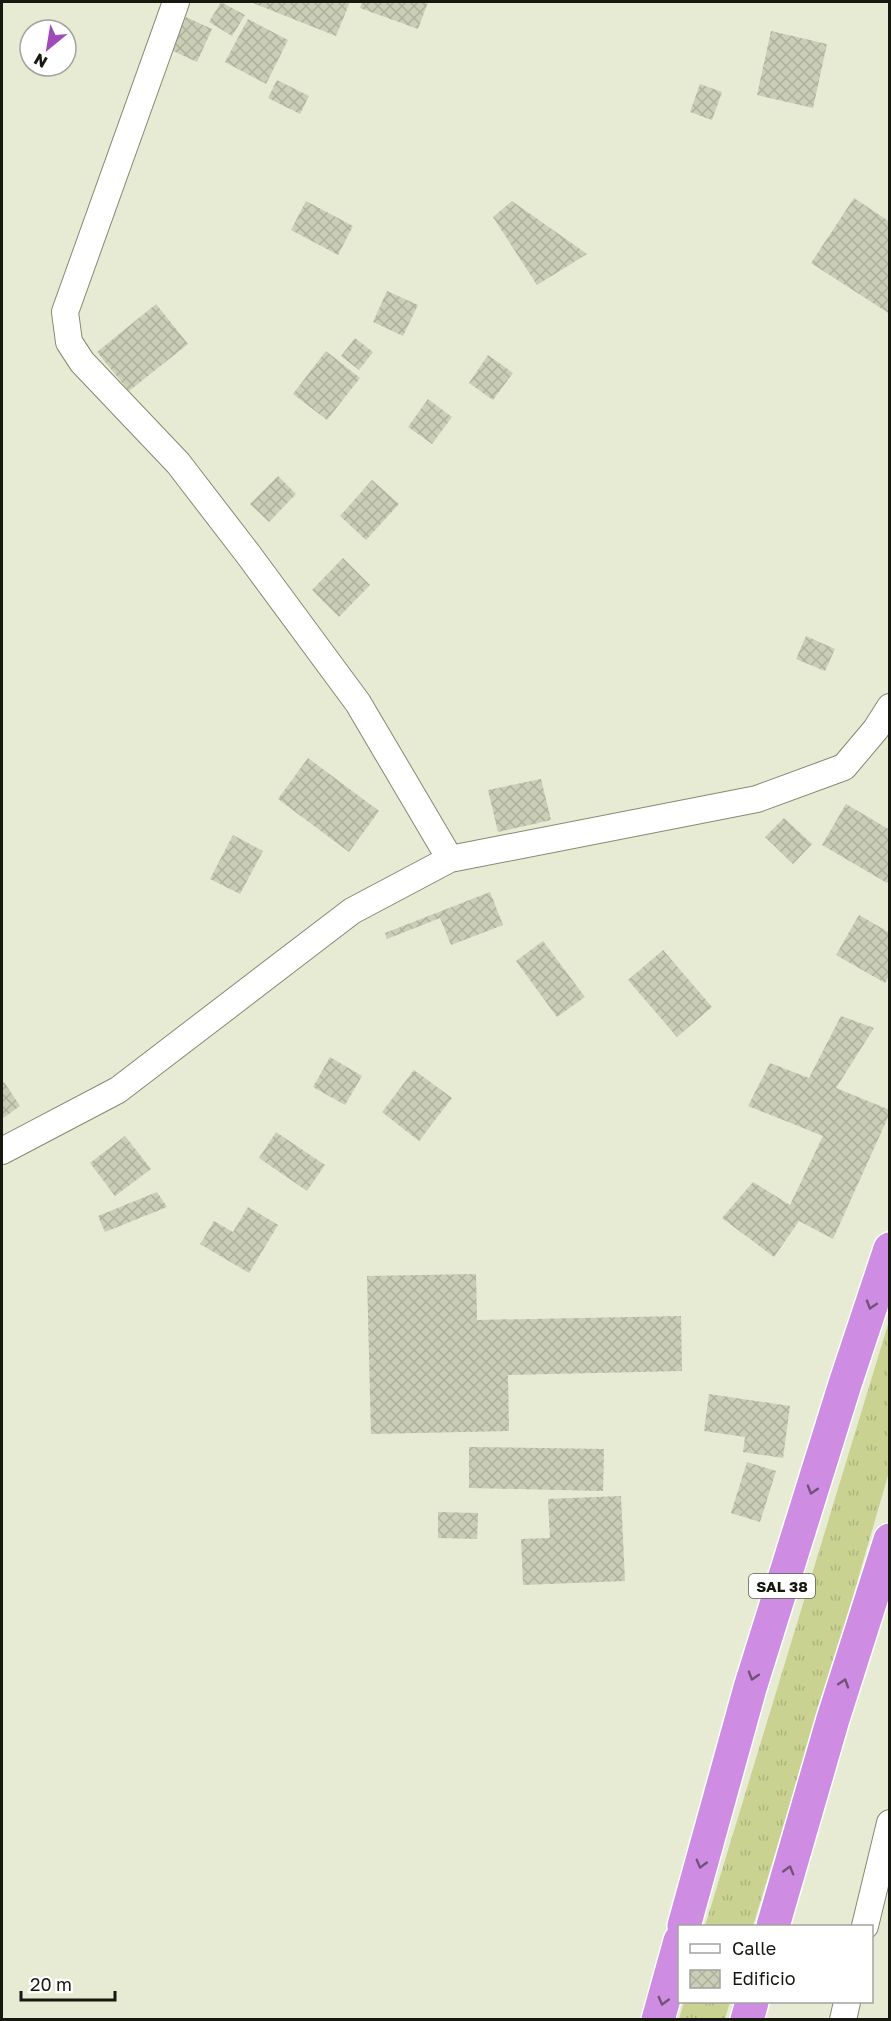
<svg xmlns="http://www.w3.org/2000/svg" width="891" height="2021" font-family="'Golos Text',sans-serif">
  <defs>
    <pattern id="grass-tufts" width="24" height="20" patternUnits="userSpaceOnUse" patternTransform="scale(1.5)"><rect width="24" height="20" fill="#cad292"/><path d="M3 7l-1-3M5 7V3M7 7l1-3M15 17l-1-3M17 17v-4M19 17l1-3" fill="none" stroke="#adb47d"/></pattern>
    <pattern id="building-cross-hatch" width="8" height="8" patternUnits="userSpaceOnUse" patternTransform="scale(1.5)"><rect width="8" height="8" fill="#caceb6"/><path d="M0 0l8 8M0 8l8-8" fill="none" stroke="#adb09b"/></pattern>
  </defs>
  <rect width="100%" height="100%" fill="#e7ebd3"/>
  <path fill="url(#grass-tufts)" d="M 889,1321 L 889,1472 L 842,1634 L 753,1926 L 705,1926 Z
    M 684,2002 L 730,2002 L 725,2019 L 679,2019 Z"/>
  <path fill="url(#building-cross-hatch)" d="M 221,2 L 245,15 L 232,36 L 209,22 Z
    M 250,2 L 350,2 L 336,36 Z
    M 362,2 L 428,2 L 418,29 L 360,8 Z
    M 186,17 L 212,29 L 197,62 L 171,50 Z
    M 248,19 L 288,40 L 266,84 L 225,62 Z
    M 771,31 L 827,44 L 813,108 L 757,95 Z
    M 277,80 L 309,96 L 300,114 L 268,98 Z
    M 700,84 L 722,92 L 712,120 L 690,112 Z
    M 854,198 L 890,222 L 890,314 L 811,263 Z
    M 306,201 L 353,226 L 338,255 L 291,230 Z
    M 512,201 L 587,254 L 537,285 L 493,217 Z
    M 387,291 L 418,305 L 403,336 L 373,322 Z
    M 156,304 L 188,344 L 129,391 L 97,352 Z
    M 355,338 L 373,352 L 359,370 L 341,356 Z
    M 326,351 L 360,378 L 327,420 L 293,394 Z
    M 488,355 L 513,373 L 493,400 L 469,383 Z
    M 428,399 L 452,417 L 432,444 L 408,427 Z
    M 278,476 L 296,494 L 269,522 L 250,504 Z
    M 372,480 L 399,504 L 366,540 L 340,516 Z
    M 343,558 L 370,585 L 339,617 L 312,590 Z
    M 806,636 L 835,649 L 825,671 L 796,659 Z
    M 308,758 L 379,811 L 349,852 L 278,799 Z
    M 541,779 L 551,820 L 498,832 L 488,790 Z
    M 846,804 L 890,830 L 890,879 L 887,883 L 822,845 Z
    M 784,818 L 812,844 L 793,864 L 765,837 Z
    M 233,835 L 263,851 L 240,894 L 210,879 Z
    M 490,892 L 503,925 L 451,945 L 440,918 L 387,939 L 385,933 Z
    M 859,915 L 890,933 L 890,974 L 885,983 L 836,955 Z
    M 543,941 L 585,997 L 557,1017 L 516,961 Z
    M 663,950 L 712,1007 L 677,1037 L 628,980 Z
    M 841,1016 L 874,1028 L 836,1088 L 890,1110 L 890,1113 L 833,1239 L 799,1221 L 774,1257 L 722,1218 L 753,1182 L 790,1205 L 823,1136 L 748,1106 L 770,1063 L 809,1078 Z
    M 330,1057 L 362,1076 L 345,1105 L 313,1087 Z
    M 414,1070 L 452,1098 L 419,1141 L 382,1112 Z
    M 4,1082 L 20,1106 L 2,1119 L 2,1083 Z
    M 276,1132 L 325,1165 L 307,1191 L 259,1158 Z
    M 125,1136 L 151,1169 L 115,1196 L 90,1163 Z
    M 157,1192 L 167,1207 L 105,1232 L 98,1216 Z
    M 248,1207 L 278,1225 L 249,1273 L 200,1244 L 214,1221 L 233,1232 Z
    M 476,1274 L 477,1320 L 681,1316 L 682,1371 L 508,1375 L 509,1431 L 371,1434 L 367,1276 Z
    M 709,1394 L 790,1406 L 783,1458 L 743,1452 L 745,1437 L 704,1431 Z
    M 469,1447 L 604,1449 L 603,1491 L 469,1488 Z
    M 747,1462 L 776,1471 L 760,1522 L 731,1513 Z
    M 621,1496 L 625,1581 L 523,1585 L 521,1539 L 550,1538 L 548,1499 Z
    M 438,1512 L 478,1513 L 477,1539 L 438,1538 Z"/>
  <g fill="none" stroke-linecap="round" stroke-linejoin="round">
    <g stroke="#868973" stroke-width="28">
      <path id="minor" d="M 176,2 L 65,312 L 69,342 L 82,362 L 178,463 L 248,554 L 358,703 L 450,859
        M 2,1151 L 118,1090 L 352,911 L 450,859 L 757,799 L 844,767 L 876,729 L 890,707
        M 865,1926 L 890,1823
        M 843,2020 L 847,2002"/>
    </g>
    <g stroke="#fff" stroke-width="36">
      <path id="trunk" d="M 684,1926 L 750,1688 L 845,1384 L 890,1249
        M 773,1926 L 833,1719 L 890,1540
        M 658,2020 L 680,1941
        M 747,2020 L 752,2002"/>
    </g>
    <use href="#minor" stroke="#fff" stroke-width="26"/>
    <use href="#trunk" stroke="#ce8ce2" stroke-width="33"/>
  </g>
  <defs><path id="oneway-chevron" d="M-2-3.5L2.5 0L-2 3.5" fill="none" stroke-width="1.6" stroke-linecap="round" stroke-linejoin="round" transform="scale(1.5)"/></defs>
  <g stroke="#725278">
    <use href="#oneway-chevron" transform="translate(871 1305) rotate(108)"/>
    <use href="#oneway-chevron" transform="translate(812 1490) rotate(107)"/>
    <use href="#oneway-chevron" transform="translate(753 1676) rotate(107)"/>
    <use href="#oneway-chevron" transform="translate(844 1683) rotate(-72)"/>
    <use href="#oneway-chevron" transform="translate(701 1864) rotate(105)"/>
    <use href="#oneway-chevron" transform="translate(789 1870) rotate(-74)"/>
    <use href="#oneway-chevron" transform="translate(663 2001) rotate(105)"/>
  </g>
  <g text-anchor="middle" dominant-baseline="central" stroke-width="6" stroke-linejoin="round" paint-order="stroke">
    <rect fill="#fff" stroke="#5d5d57" stroke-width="1.5" x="749" y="1574" width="66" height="24" rx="4.5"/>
    <g font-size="15" font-weight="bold" fill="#17180f">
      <text x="782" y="1586">SAL 38</text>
    </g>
  </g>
  <rect width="891" height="2021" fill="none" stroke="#17180f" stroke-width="6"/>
  <rect x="678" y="1925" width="195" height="78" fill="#ffffff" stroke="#a2a39f" stroke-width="1.5"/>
  <rect x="690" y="1944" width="30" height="9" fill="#ffffff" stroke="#a2a39f" stroke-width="1.5"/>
  <text x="732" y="1955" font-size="18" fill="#17180f">Calle</text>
  <rect x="690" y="1970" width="30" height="18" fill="url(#building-cross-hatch)" stroke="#a2a39f" stroke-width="1.5"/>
  <text x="732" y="1985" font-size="18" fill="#17180f">Edificio</text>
  <g transform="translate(48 48) rotate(210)"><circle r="28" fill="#ffffff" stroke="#a2a39f" stroke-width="1.5"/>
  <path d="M0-4.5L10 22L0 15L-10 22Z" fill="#a04bb9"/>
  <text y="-9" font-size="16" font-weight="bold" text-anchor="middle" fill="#17180f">N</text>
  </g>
  <path d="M21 1991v9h94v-9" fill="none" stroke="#17180f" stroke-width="3"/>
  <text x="30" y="1991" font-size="18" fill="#17180f" stroke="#ffffff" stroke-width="4.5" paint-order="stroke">20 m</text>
</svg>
